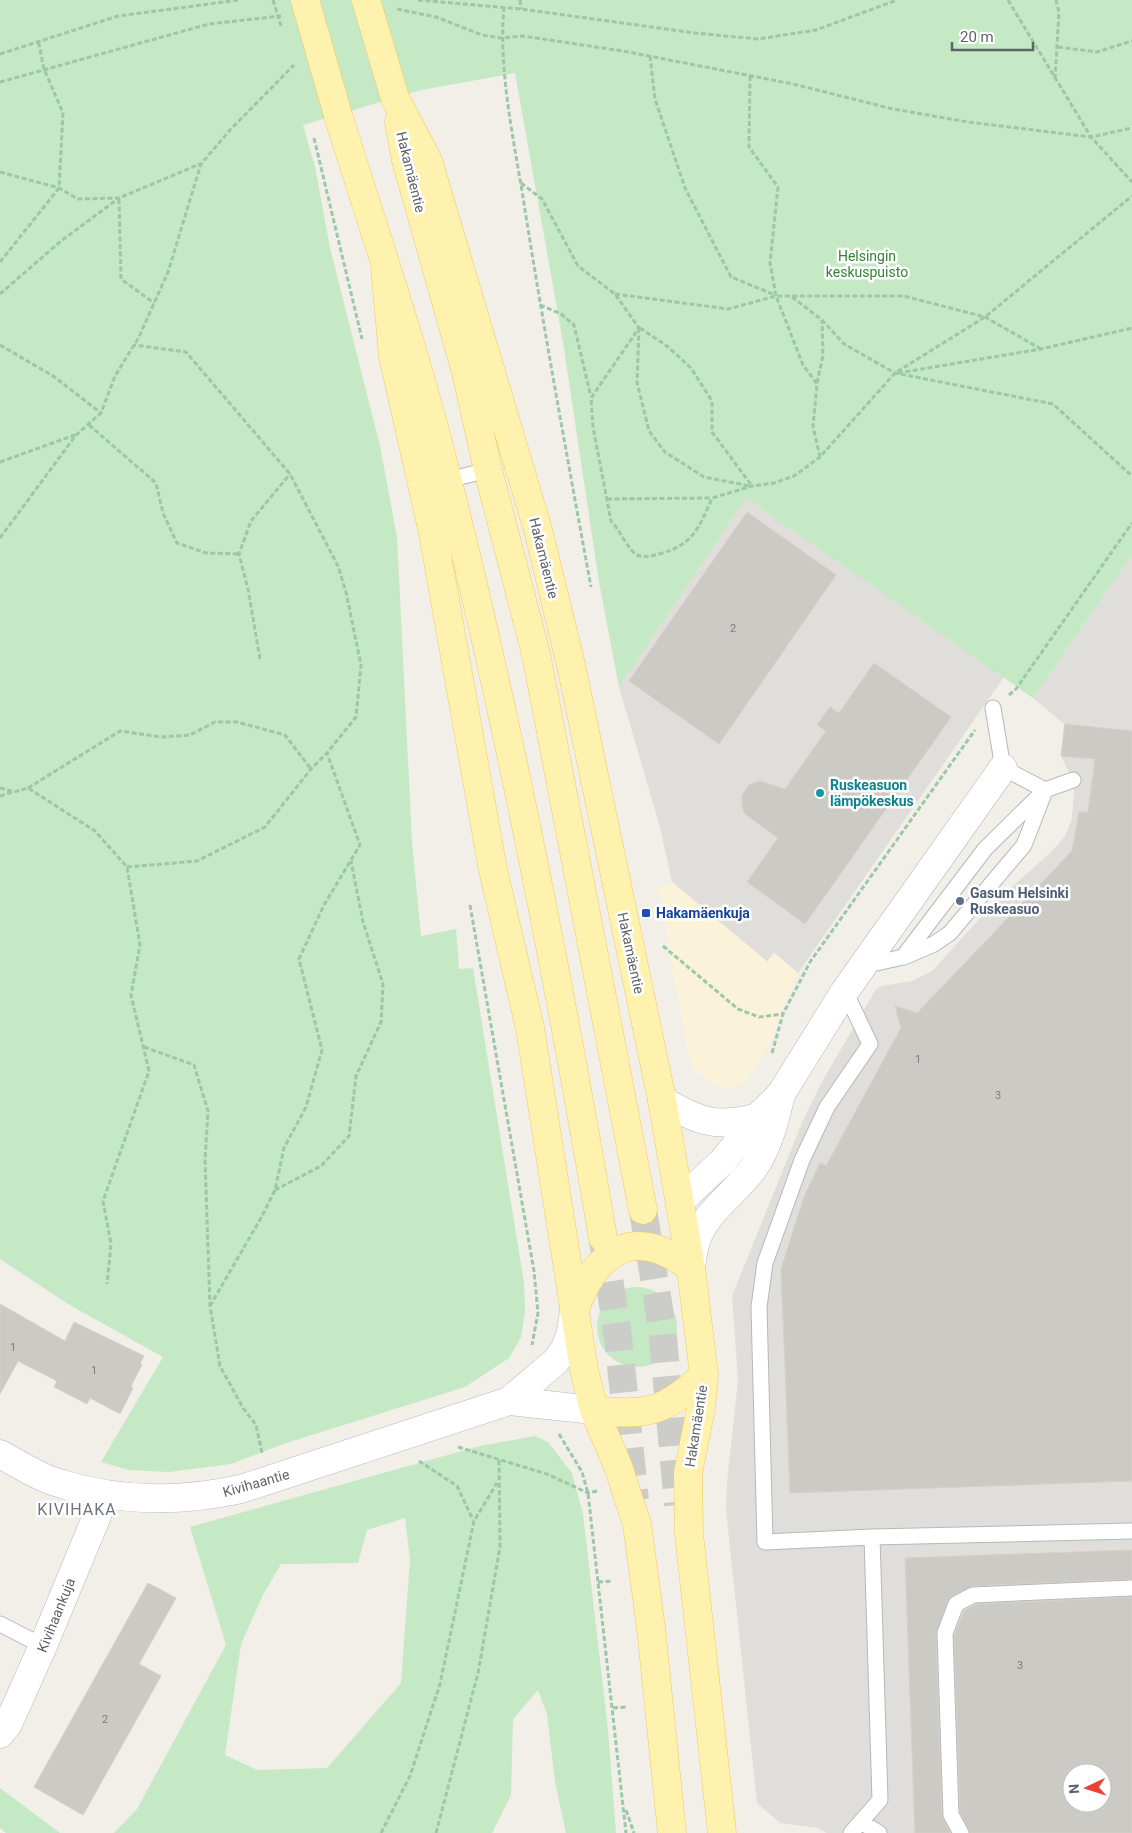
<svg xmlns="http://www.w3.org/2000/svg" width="1132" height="1833" font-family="Roboto,sans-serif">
  <rect width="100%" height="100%" fill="#f1efe8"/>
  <path fill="#e0deda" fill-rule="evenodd" d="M 746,498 L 1004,677 L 798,973 L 774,953 L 768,962 L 672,882 L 660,827 L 619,687 Z
    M 1132,555 L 1132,1833 L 827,1833 L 818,1828 L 780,1823 L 757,1803 L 726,1510 L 727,1482 L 738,1380 L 732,1296 L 804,1118 L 823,1080 L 876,989 L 882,986 L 912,981 L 932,971 L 994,903 L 1052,851 L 1065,836 L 1072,819 L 1074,792 L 1073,780 L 1061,756 L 1064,724 L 1033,698 ZM 1072,1773 L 1102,1773 L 1102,1803 L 1072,1803 Z"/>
  <path fill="#c5e8c5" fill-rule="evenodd" d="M 0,0 L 1132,0 L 1132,555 L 1033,698 L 746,498 L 619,687 L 599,582 L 563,342 L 515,73 L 421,90 L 303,125 L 315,167 L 330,248 L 380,446 L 397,537 L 412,842 L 421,936 L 456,929 L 459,969 L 473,968 L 524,1283 L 525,1312 L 521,1337 L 509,1358 L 465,1387 L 283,1444 L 231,1464 L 169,1472 L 129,1470 L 101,1462 L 163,1357 L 68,1304 L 0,1259 Z
    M597 1327a40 40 0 1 1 80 0a40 40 0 1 1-80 0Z
    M 535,1436 L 548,1442 L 572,1473 L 583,1514 L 608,1730 L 616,1833 L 566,1833 L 555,1782 L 547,1714 L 538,1690 L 513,1719 L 511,1795 L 492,1833 L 114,1833 L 137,1809 L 226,1645 L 190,1527 L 480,1446 ZM 405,1518 L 410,1560 L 401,1683 L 327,1768 L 257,1770 L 225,1755 L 241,1644 L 263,1595 L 281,1564 L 358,1563 L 367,1530 Z
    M 0,1788 L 60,1833 L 6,1833 L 0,1828 Z"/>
  <path fill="#fbf3d9" d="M 672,882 L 767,962 L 774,953 L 798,973 L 782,1007 L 769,1045 L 747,1081 L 734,1088 L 713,1085 L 693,1068 L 687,1049 L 658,888 Z"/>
  <path fill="#cccac5" stroke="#d6d1c6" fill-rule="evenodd" d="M 747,512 L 836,575 L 719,744 L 629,681 Z
    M 874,663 L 951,717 L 805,924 L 747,882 L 778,838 L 745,814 L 742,807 L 742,795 L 749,785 L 760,781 L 785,789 L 826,731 L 817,725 L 830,707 L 839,713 Z
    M 1065,724 L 1132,731 L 1132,1481 L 790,1493 L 781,1269 L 804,1197 L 820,1163 L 826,1166 L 901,1028 L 895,1006 L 917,1013 L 1072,851 L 1079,812 L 1088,812 L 1095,759 L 1061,756 Z
    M 0,1304 L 65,1341 L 74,1322 L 144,1356 L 140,1364 L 142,1365 L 131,1386 L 133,1388 L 120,1414 L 90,1398 L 87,1404 L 54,1387 L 57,1381 L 18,1361 L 0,1394 Z
    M 1132,1550 L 1132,1579 L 973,1586 L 952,1596 L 948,1600 L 936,1633 L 942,1815 L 950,1833 L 915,1833 L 905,1558 Z
    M 148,1583 L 176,1598 L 139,1664 L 161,1676 L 83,1815 L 34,1787 Z
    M 1132,1597 L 1132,1833 L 970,1833 L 960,1812 L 954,1635 L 964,1611 L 976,1604 ZM 1072,1773 L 1102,1773 L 1102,1803 L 1072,1803 Z"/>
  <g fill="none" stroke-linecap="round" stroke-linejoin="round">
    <path stroke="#ccccc8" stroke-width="28" stroke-dasharray="28 14" stroke-linecap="butt" d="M 643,1210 L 662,1327 L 678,1505
      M 603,1240 L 618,1337 L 635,1500"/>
    <g stroke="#b5b8bc" stroke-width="17">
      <path id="service" d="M 448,480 L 488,470
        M 993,708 L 1003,768 L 1045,790
        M 904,957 L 934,944 L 950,933 L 1024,845 L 1043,796
        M 863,966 L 903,957 L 985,849 L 1045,790 L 1073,780
        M 845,991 L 870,1044 L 827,1107 L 802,1160 L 765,1263 L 759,1307 L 765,1542 L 872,1537
        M 0,1624 L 43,1646
        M 861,1822 L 879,1833
        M 851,1833 L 880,1800 L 872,1537 L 1132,1531
        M 961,1833 L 951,1815 L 945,1633 L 956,1604 L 973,1595 L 1132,1588"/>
    </g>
    <g stroke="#b5b8bc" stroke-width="29">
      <path id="minor" d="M 662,1100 C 697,1121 717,1129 758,1117
        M 680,1201 L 723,1161 L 758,1117 L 781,1094 L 845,991 L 1003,768
        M 691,1268 C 692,1259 693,1250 696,1241 C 705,1212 735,1193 753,1169 C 769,1146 775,1120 781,1094
        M 509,1401 L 594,1410
        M 0,1454 C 20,1465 40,1478 62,1484 C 121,1502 182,1502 241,1489 L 509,1401 L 555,1362 L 565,1349 L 571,1332 L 574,1311
        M 0,1734 L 8,1724 L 43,1646 L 106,1494"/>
    </g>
    <g stroke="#f2c960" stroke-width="29">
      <path id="primary" d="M 395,98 L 428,161 L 538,530 L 571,665 L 662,1100 L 691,1268 L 704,1375 L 701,1408 L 688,1473 L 689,1534 L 722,1833
        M 338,115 C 376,237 418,358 448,482 C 511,732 560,985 603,1238
        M 399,122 L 406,160 L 466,372 L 488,470 L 536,654 L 643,1210
        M 385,266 L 393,356 L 433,533 L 493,870 L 530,1028 L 584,1370 L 594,1410 L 618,1466 L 637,1524 L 651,1628 L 672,1833
        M 574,1311 C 597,1250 633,1224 691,1268
        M 594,1410 C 647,1417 666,1411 704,1375"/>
    </g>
    <path stroke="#9cc7a9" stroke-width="3" stroke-dasharray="5 2.5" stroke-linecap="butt" d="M 418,0 L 521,9 L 695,33 L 758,39 L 816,30 L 897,0
      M 520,0 L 521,9
      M 1008,0 L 1091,137 L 1132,182
      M 504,7 C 498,74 515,144 525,210 C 545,336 568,462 591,587
      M 397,9 L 436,17 L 482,35 L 501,38 L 523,36 L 623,51 L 793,84 L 893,109 L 968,122 L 1091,137 L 1132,128
      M 1058,47 L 1097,52 L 1132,41
      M 0,54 L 118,16 L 239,0
      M 650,56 L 655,99 L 685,188 L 731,277 L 775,295
      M 750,76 L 749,147 L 778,187 L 770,263 L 776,296 L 803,365 L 817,384 L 813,426 L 820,457 L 895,373 L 985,317 L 1132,196
      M 1055,79 L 1059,12 L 1056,0
      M 0,82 L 209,24 L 281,16
      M 314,138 L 362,339
      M 0,172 L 59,188 L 78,199 L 119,198 L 200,164
      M 521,183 L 542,199 L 578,266 L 615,294 L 639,328 L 591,398 L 593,427 L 611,521 C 619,529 629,551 637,555 C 644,558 652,556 659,554 C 693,545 699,528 712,498 L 752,486 L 774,483 L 794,476 L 820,457
      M 119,199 L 121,279 L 154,303
      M 0,262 L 59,188 L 63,113 L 44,69 L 38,40
      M 0,294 L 61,241 L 119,198
      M 615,294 L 728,309 L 776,296 L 904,296 L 985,317 L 1041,349
      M 792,297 L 822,320 L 844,344 L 895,373 L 1053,404 L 1132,476
      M 540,305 L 561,314 L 574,325 L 591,397
      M 639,328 L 637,382 L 649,431 L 665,452 L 704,477 L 750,486
      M 640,328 L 667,346 L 691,368 L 712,401 L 712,432 L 752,486
      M 0,345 L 53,376 L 101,413
      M 898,373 L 1041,349 L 1132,328
      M 817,383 L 823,355 L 822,320
      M 89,425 L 156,483 L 163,513 L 177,543 L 206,553 L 239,554
      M 0,462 L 75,435
      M 607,499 L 712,498
      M 0,538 L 76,435 L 101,413 L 115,376 L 139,337 L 168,272 L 201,164 L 230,130 L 294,65
      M 260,659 L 248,589 L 239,554 L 251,521 L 290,474
      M 1009,695 L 1016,689 L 1132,523
      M 0,788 L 14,792 L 28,788 L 95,831 L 127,867 L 140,945 L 131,995 L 149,1071 L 103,1201 L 111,1244 L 107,1284
      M 28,788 L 120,731 L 161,737 L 190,735 L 215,722 L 237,722 L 285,735 L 311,769
      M 0,796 L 13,792
      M 127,867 L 197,861 L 265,827 L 311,769 L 327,753 L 356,717 L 361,665 L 346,592 L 338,566 L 290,474 L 186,352 L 134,345
      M 470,905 L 534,1271 L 538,1313 L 532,1345
      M 663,946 L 738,1009 L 759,1017 L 783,1014
      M 144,1047 L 194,1065 L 208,1111 L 205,1160 L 210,1306 L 220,1366 L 243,1408 L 256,1425 L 262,1453
      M 772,1053 L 783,1014 L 810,962 L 975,730
      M 275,1190 L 321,1166 L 349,1136 L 356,1076 L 381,1022 L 383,984 L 363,922 L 351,861
      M 210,1306 L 261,1218 L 275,1190 L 284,1148 L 306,1107 L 322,1050 L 299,959 L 324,905 L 360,845 L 327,753
      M 559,1434 L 582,1472 L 588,1493 L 626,1833
      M 458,1447 L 547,1474 L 588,1493 L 597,1491
      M 419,1461 L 457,1486 L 473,1520
      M 598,1582 L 613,1581
      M 613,1708 L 626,1707
      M 626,1810 L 634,1833
      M 381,1833 L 410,1776 L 440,1684 L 474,1521 L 497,1483
      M 436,1833 L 478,1673 L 500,1547 L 499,1459"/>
    <use href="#service" stroke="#fff" stroke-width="15"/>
    <use href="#minor" stroke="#fff" stroke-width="28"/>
    <use href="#primary" stroke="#fff2af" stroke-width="28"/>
    <g stroke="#f2c960" stroke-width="29" stroke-linecap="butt">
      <path id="primary-bridge" d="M 305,0 L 338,115
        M 366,0 L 395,98"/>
    </g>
    <path stroke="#9cc7a9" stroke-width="3" stroke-dasharray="5 2.5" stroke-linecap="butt" d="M 273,0 L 281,26"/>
    <use href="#primary-bridge" stroke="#fff2af" stroke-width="28"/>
  </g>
  <circle fill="#0f9aa8" stroke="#fff" stroke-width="2" cx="820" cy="793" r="5"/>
  <circle fill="#5c6f8a" stroke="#fff" stroke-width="2" cx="960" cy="901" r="5"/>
  <rect fill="#1a4fb4" stroke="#fff" stroke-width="2" x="641" y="908" width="10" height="10" rx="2.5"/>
  <g text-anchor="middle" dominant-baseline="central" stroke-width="5" stroke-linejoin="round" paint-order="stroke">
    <g font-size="11" fill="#7a7d7f">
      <text x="733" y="628">2</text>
      <text x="918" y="1059">1</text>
      <text x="998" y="1095">3</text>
      <text x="13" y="1347">1</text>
      <text x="94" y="1370">1</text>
      <text x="1020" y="1665">3</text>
      <text x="105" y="1719">2</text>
    </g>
    <g font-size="14" fill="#5f6368" stroke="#fff">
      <text transform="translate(411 172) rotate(76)">Hakamäentie</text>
      <text transform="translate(544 558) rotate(76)">Hakamäentie</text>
      <text transform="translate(631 953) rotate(78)">Hakamäentie</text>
      <text transform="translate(696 1426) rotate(-81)">Hakamäentie</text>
      <text transform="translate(256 1483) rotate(-16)">Kivihaantie</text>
      <text transform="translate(56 1615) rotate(-68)">Kivihaankuja</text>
    </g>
    <g font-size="14" fill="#348238" stroke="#fff">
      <text x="867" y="256">Helsingin<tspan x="867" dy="16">keskuspuisto</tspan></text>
    </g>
    <g font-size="14" font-weight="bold" fill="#0d838f" stroke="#fff" text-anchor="start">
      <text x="830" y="785">Ruskeasuon<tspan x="830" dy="16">lämpökeskus</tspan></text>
    </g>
    <g font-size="14" font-weight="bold" fill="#4e5e75" stroke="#fff" text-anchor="start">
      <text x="970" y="893">Gasum Helsinki<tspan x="970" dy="16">Ruskeasuo</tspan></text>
    </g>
    <g font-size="14" font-weight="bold" fill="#164399" stroke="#fff" text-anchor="start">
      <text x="656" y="913">Hakamäenkuja</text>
    </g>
    <g font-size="16" letter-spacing="1" fill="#70757a" stroke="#fff">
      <text x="77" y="1509">KIVIHAKA</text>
    </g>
  </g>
  <g transform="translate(1087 1788) rotate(266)"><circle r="24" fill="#ffffff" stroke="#bfc1c3"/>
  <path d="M0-4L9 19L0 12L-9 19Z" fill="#ea4335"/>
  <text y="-8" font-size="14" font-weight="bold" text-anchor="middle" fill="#5f6368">N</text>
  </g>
  <path d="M952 42v8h81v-8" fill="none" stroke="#5f6368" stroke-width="2.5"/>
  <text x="960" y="42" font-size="15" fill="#5f6368" stroke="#ffffff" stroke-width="4" paint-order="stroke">20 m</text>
</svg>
